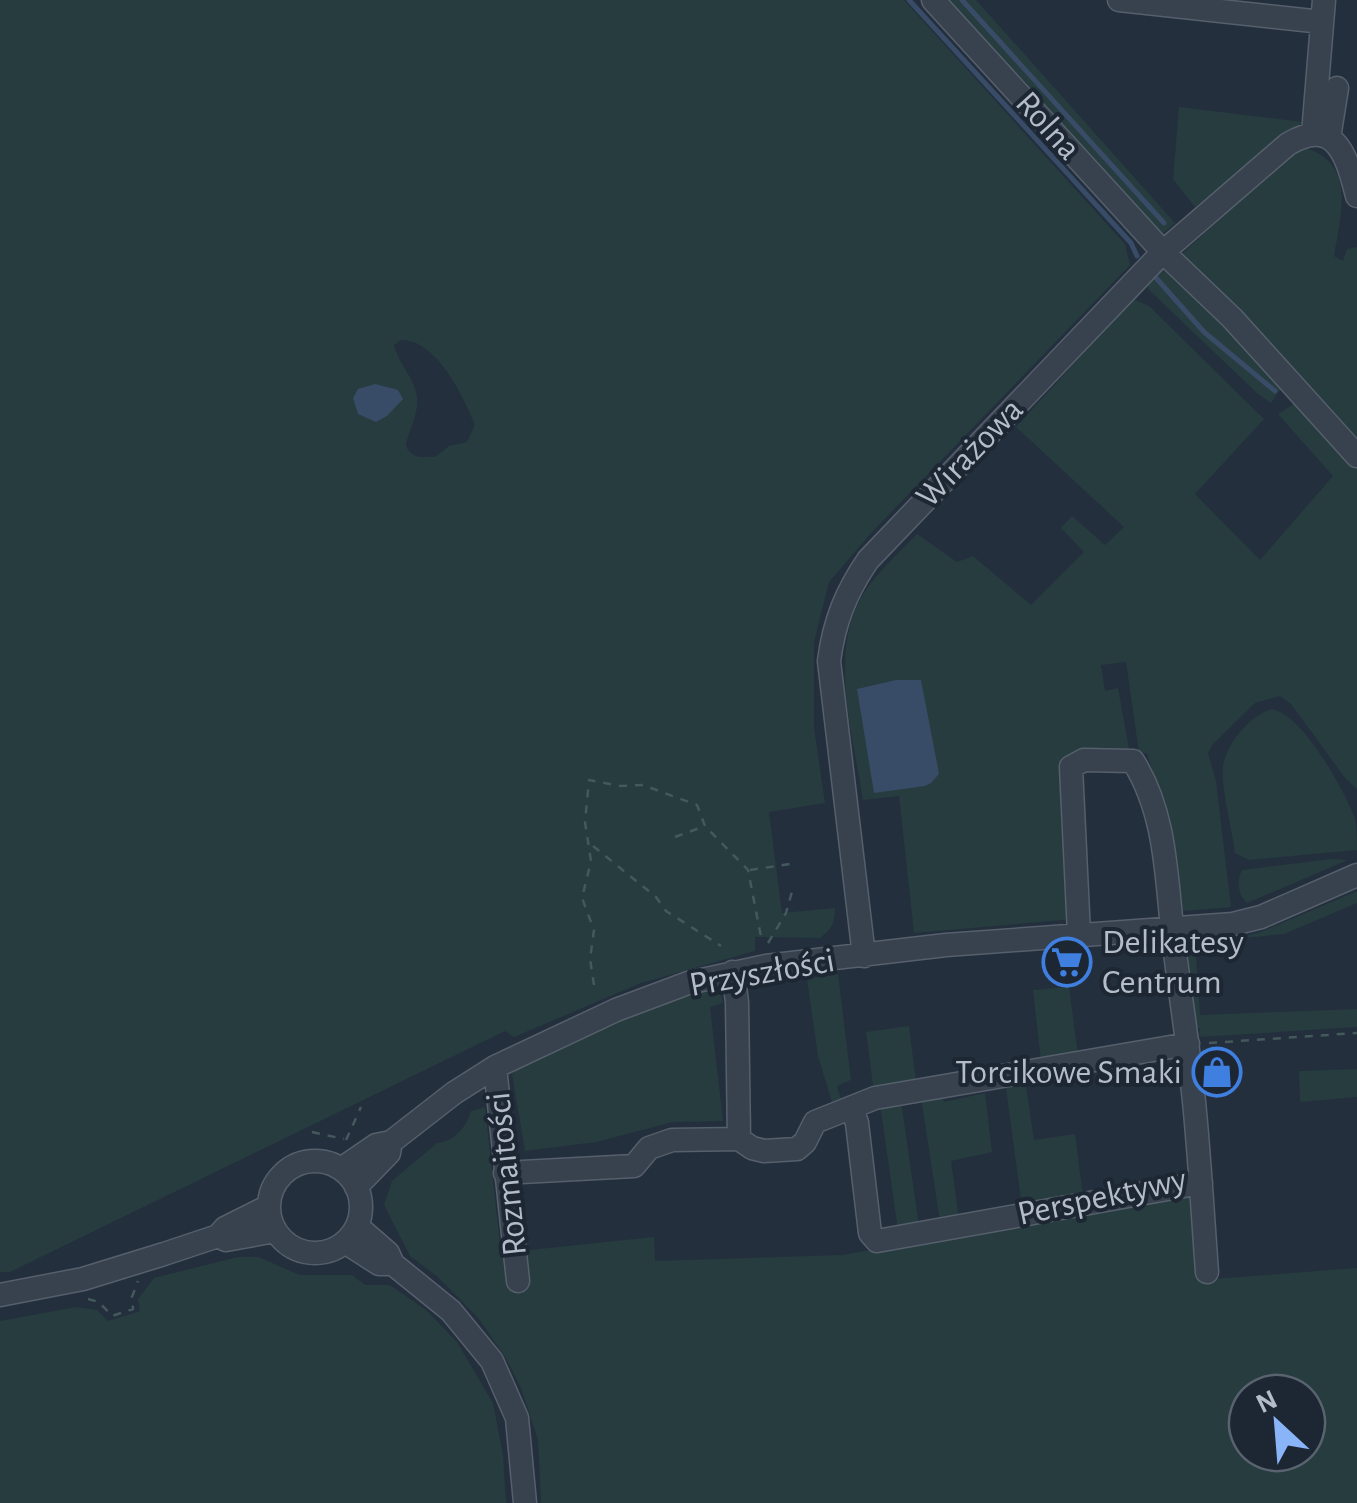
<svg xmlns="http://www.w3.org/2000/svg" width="1357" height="1503" font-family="'Alegreya Sans',sans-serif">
  <rect width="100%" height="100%" fill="#242f3e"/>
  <path fill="#263c3f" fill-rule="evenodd" d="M 0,0 L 904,0 L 1125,244 L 1130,265 L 872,532 L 829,582 L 814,642 L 814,728 L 825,803 L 769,812 L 782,913 L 835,908 C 835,923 832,929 820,938 L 755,937 L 755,951 L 641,983 L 514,1037 L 505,1031 L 10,1272 L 0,1272 ZM 401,340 C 436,339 464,397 475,425 L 467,442 L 449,446 L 435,457 C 423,457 410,459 406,445 C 409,429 419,414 417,397 C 415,378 399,365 394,345 Z
    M 942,0 L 976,0 L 1175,223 L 1164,233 L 1159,232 Z
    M 1179,107 L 1303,122 L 1195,207 L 1173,179 Z
    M 1302,147 C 1357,161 1341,214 1334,256 L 1343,261 L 1347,249 L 1357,247 L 1357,442 L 1181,255 L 1284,159 Z
    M 1170,264 L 1283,385 L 1271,403 L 1258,394 L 1149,290 L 1147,282 Z
    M 1133,299 L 1149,306 L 1264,419 L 1195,494 L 1260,560 L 1333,476 L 1278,414 L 1297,402 L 1357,465 L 1357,789 L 1345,778 L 1291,704 L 1280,696 L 1255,703 L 1213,744 L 1208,753 L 1216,781 L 1231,907 L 1183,911 L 1177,857 L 1147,753 L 1139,753 L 1126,662 L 1101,665 L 1105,691 L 1118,688 L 1130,754 L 1068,757 L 1074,919 L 914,933 L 899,796 L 863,800 C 854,742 831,661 857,606 C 869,579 897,555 917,534 L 957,562 L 973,556 L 1031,605 L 1084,552 L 1061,528 L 1072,516 L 1105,545 L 1124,527 L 1016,427 Z
    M 1272,709 C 1303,715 1344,789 1355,819 C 1357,828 1357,840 1357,850 L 1249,860 L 1235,853 C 1232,830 1221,788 1223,767 C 1225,745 1251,714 1272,709 Z
    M 1332,859 L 1348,860 L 1247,903 C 1238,895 1236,880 1242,870 Z
    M 1357,891 L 1357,903 L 1284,934 L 1233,939 L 1261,932 Z
    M 1181,941 L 1195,941 L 1200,1015 L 1357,1009 L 1357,1027 L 1199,1037 L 1200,1029 L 1190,1023 Z
    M 838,974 L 851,1080 L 837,1086 L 843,1105 L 834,1109 L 818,1056 L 807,979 Z
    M 1069,987 L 1078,1055 L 1041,1061 L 1033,990 Z
    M 710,989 L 720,989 L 723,1003 L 710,1007 L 723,1121 L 673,1122 L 596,1142 L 525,1151 L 512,1074 L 518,1068 L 614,1022 Z
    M 909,1026 L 916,1082 L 874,1093 L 866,1032 Z
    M 1357,1069 L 1357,1097 L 1300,1102 L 1299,1071 Z
    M 1025,1079 L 1034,1140 L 1075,1134 L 1083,1196 L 1022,1207 L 1005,1081 Z
    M 942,1093 L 944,1102 L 985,1093 L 992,1152 L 951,1161 L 959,1219 L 940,1222 L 921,1097 Z
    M 901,1101 L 919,1226 L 898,1230 L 880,1104 Z
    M 485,1107 L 501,1253 L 654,1237 L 655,1261 L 843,1255 L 1196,1191 L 1215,1279 L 1357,1268 L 1357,1503 L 541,1503 L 538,1440 L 521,1388 L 506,1358 L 479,1319 L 438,1277 L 410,1256 L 384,1205 L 392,1181 L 437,1143 C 455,1141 466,1127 471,1111 ZM 1247,1393 L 1307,1393 L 1307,1453 L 1247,1453 Z
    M 238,1257 L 259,1257 L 299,1275 L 352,1275 L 365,1285 L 390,1285 L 426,1310 L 457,1342 L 493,1403 L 503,1455 L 506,1503 L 0,1503 L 0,1321 L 76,1307 L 97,1310 L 108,1321 L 140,1311 L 138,1299 L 154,1278 Z"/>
  <path fill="#394c67" d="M 375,384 L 398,390 L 403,399 L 387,416 L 376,422 L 358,414 L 353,398 L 358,389 Z
    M 896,680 L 921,680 L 939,774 L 931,783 L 925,786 L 874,793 L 857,689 Z"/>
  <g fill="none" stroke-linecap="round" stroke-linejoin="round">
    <path stroke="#394c67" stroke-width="5" d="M 909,0 L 1131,243 L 1137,256
      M 962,0 L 1164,223
      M 1157,279 L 1204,332 L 1275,391"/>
    <g stroke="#565f6c" stroke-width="25">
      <path id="minor" d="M 933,0 L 1163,252 L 1232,318 L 1357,456
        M 1119,0 L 1322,22
        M 1313,134 L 1324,0
        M 1329,138 L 1337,88
        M 1079,934 L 1071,767 L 1084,760 L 1133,761 C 1168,816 1166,883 1174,945 C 1181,1001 1190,1056 1195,1112 C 1200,1165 1203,1218 1207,1272
        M 864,956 L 829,661 C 834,622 846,592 868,560 L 1163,252 L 1288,144 C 1336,116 1347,157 1357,196
        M 733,972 L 737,1002 L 739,1139
        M 495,1067 L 518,1281
        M 852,1108 L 857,1123 L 870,1233 L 877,1241 L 1201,1183
        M269 1207a46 46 0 1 1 92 0a46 46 0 1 1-92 0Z
        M 341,1169 L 376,1145 L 391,1142 L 454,1093 L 495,1067 L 616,1010 L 688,983 L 766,966 L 946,945 L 1233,924 L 1261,917 L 1357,875
        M 505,1173 L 634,1166 L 649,1148 L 672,1140 L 739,1139 L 752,1148 L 764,1151 L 797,1149 L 805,1142 L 815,1122 L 875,1098 L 1188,1044
        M 356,1187 L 389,1153 L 391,1142
        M 357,1226 L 388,1253 L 393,1264 L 451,1311 L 492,1361 L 517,1418 L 525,1503
        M 218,1236 L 226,1240 L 275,1231
        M 345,1242 L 379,1264 L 393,1264
        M 0,1295 L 83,1279 L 164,1254 L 218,1236 L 225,1228 L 269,1206"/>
    </g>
    <path stroke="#44595c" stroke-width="2.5" stroke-dasharray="8 8" stroke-linecap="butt" d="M 675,837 L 705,826
      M 593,846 L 656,897 L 666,911 L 721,946
      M 750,870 L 790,864
      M 768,943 L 786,913 L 793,888
      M 594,985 L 590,959 L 594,930 L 582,898 L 591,861 L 585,822 L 589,780 L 620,786 L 643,785 L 697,805 L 705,826 L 748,870 L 762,942
      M 1209,1043 L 1357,1033
      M 312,1132 L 344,1139
      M 346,1140 L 361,1107
      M 280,1252 L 312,1263 L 334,1259
      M 88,1299 L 99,1302 L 112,1316 L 133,1309 L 132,1297 L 138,1281"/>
    <use href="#minor" stroke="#38414e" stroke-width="22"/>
  </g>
  <defs>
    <g id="supermarket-ring" transform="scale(2.5)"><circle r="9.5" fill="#1d2633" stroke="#3f7fe0" stroke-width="1.5"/><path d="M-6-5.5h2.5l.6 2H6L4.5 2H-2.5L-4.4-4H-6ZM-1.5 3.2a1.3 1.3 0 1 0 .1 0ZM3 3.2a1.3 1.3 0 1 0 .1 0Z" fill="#3f7fe0"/></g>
    <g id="shop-ring" transform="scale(2.5)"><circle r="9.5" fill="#1d2633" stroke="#3f7fe0" stroke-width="1.5"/><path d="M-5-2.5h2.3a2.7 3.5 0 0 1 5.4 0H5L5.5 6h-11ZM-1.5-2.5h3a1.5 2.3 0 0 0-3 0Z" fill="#3f7fe0"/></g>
  </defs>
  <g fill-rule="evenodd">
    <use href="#supermarket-ring" x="1067" y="962"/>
    <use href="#shop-ring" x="1217" y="1072"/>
  </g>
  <g text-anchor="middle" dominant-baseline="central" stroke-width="8" stroke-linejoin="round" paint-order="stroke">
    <g font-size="35" fill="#b4bcc9" stroke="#1d2633">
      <text transform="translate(1048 126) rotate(48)">Rolna</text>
      <text transform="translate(970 453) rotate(-46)">Wirażowa</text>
      <text transform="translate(762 973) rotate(-10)">Przyszłości</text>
      <text transform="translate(507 1174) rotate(-96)">Rozmaitości</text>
      <text transform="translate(1102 1197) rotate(-12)">Perspektywy</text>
    </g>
    <g font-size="35" fill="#b4bcc9" stroke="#1d2633" text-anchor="start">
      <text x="1102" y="942">Delikatesy<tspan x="1102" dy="40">Centrum</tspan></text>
      <text x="1182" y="1072" text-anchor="end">Torcikowe Smaki</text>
    </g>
  </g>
  <g transform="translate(1277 1423) rotate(334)"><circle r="48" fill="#1d2633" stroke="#59626f" stroke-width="2.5"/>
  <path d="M0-8L18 38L0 25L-18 38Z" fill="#8ab4f8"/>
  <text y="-15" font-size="28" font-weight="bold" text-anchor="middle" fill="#b4bcc9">N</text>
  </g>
</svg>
